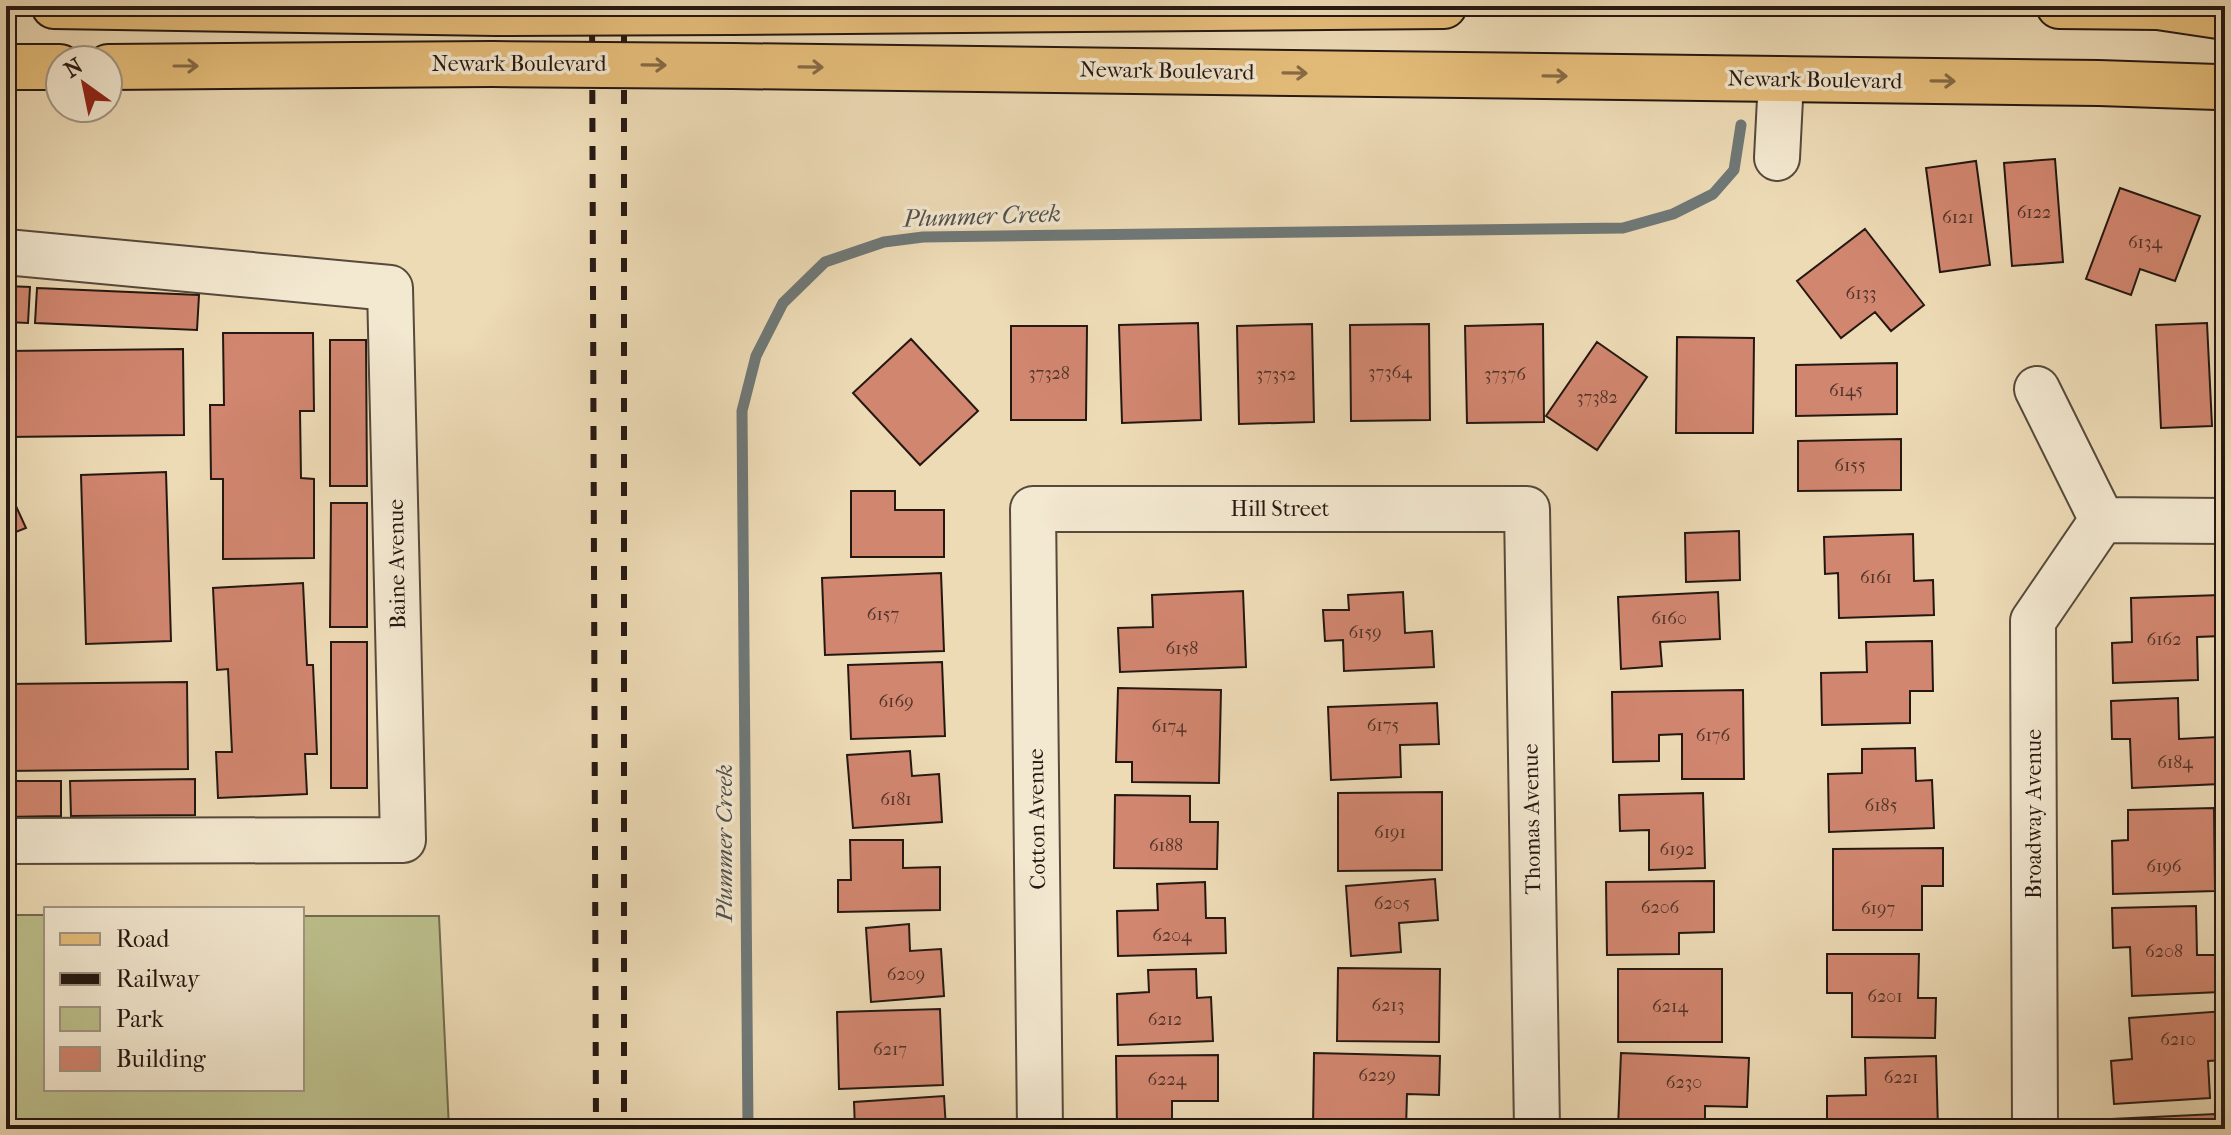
<svg xmlns="http://www.w3.org/2000/svg" width="2231" height="1135" font-family="'IM FELL French Canon',serif">
  <rect width="100%" height="100%" fill="#eddbb6"/>
  <filter id="stains"><feTurbulence type="fractalNoise" baseFrequency=".0025" numOctaves="4"/><feColorMatrix values="0 0 0 0 .2 0 0 0 0 .09 0 0 0 0 .02 0 0 0 .5 -.17"/></filter>
  <radialGradient id="worn" r=".72"><stop offset=".6" stop-color="#630" stop-opacity="0"/><stop offset="1" stop-color="#630" stop-opacity=".3"/></radialGradient>
  <path fill="#bcbf8c" stroke="#706c4f" stroke-width="2" d="M 6,915 L 46,915 L 46,1089 L 302,1089 L 302,916 L 439,916 L 449,1129 L 6,1129 Z"/>
  <g fill="none" stroke-linecap="round" stroke-linejoin="round">
    <path stroke="#6f7877" stroke-width="11" d="M 748,1129 L 742,411 L 756,356 L 783,303 L 825,262 L 884,242 L 923,237 L 1623,228 L 1673,214 L 1713,194 L 1734,170 L 1741,125"/>
  </g>
  <path fill="#d1866f" stroke="#251812" stroke-width="2" d="M 2055,159 L 2063,262 L 2012,266 L 2004,163 Z
    M 1976,161 L 1990,265 L 1940,272 L 1926,168 Z
    M 2120,188 L 2200,216 L 2175,281 L 2140,269 L 2131,295 L 2086,279 Z
    M 1865,229 L 1924,305 L 1891,331 L 1875,312 L 1841,338 L 1797,281 Z
    M 6,286 L 30,287 L 28,323 L 6,322 Z
    M 37,288 L 199,295 L 197,330 L 35,323 Z
    M 1198,323 L 1201,420 L 1122,423 L 1119,325 Z
    M 2207,323 L 2212,426 L 2161,428 L 2156,325 Z
    M 1312,324 L 1314,422 L 1239,424 L 1237,326 Z
    M 1429,324 L 1430,420 L 1351,421 L 1350,325 Z
    M 1543,324 L 1544,422 L 1467,423 L 1465,326 Z
    M 1011,326 L 1087,326 L 1086,420 L 1011,420 Z
    M 223,333 L 313,333 L 314,411 L 300,411 L 301,478 L 314,479 L 314,558 L 223,559 L 223,479 L 211,479 L 210,405 L 224,405 Z
    M 1677,337 L 1754,338 L 1753,433 L 1676,433 Z
    M 911,339 L 978,411 L 920,465 L 853,393 Z
    M 330,340 L 366,340 L 367,486 L 330,486 Z
    M 1597,342 L 1647,377 L 1597,450 L 1546,416 Z
    M 183,349 L 184,435 L 6,437 L 6,351 Z
    M 1897,363 L 1897,414 L 1796,416 L 1796,365 Z
    M 1901,439 L 1901,490 L 1798,491 L 1798,441 Z
    M 166,472 L 171,641 L 86,644 L 81,475 Z
    M 851,491 L 895,491 L 895,510 L 944,510 L 944,557 L 851,557 Z
    M 10,493 L 26,528 L 13,533 L 16,542 L 6,547 L 6,495 Z
    M 331,503 L 367,503 L 367,627 L 330,627 Z
    M 1739,531 L 1740,580 L 1686,582 L 1685,533 Z
    M 1913,534 L 1914,581 L 1933,580 L 1934,615 L 1839,618 L 1838,573 L 1825,574 L 1824,537 Z
    M 941,573 L 944,651 L 825,655 L 822,578 Z
    M 303,583 L 307,665 L 313,665 L 317,754 L 305,754 L 307,794 L 218,798 L 216,752 L 232,752 L 228,669 L 217,670 L 213,588 Z
    M 1243,591 L 1246,667 L 1120,672 L 1118,628 L 1153,627 L 1152,595 Z
    M 1403,592 L 1405,633 L 1432,631 L 1434,667 L 1344,671 L 1343,640 L 1325,641 L 1323,610 L 1349,610 L 1348,595 Z
    M 1718,592 L 1720,639 L 1660,642 L 1662,666 L 1621,669 L 1618,597 Z
    M 2220,595 L 2221,636 L 2197,637 L 2198,680 L 2113,683 L 2112,643 L 2132,642 L 2131,598 Z
    M 1932,641 L 1933,691 L 1910,691 L 1910,723 L 1822,725 L 1821,673 L 1867,672 L 1866,642 Z
    M 331,642 L 367,642 L 367,788 L 331,788 Z
    M 942,662 L 945,736 L 851,739 L 848,665 Z
    M 187,682 L 188,769 L 6,771 L 6,684 Z
    M 1118,688 L 1221,690 L 1219,783 L 1132,782 L 1132,762 L 1116,762 Z
    M 1743,690 L 1744,779 L 1682,779 L 1682,734 L 1659,735 L 1659,761 L 1613,762 L 1612,692 Z
    M 2178,698 L 2179,739 L 2218,737 L 2220,784 L 2132,788 L 2130,739 L 2112,739 L 2111,701 Z
    M 1437,703 L 1439,744 L 1400,745 L 1401,777 L 1331,780 L 1328,707 Z
    M 1915,748 L 1916,781 L 1932,780 L 1934,828 L 1829,832 L 1828,774 L 1862,773 L 1862,749 Z
    M 910,751 L 912,776 L 939,774 L 942,822 L 853,828 L 847,755 Z
    M 195,779 L 195,815 L 71,816 L 70,781 Z
    M 6,781 L 61,781 L 61,816 L 6,817 Z
    M 1442,792 L 1442,870 L 1338,871 L 1338,793 Z
    M 1703,793 L 1705,868 L 1649,870 L 1649,830 L 1620,831 L 1619,795 Z
    M 1115,795 L 1190,796 L 1190,822 L 1218,822 L 1217,869 L 1114,868 Z
    M 2214,808 L 2215,891 L 2113,894 L 2112,841 L 2128,840 L 2128,810 Z
    M 850,840 L 903,840 L 903,868 L 940,867 L 940,910 L 838,912 L 838,880 L 851,880 Z
    M 1943,848 L 1943,886 L 1922,886 L 1922,930 L 1833,930 L 1833,849 Z
    M 1435,879 L 1438,920 L 1399,923 L 1401,952 L 1351,956 L 1346,886 Z
    M 1714,881 L 1714,932 L 1679,933 L 1679,954 L 1607,955 L 1606,882 Z
    M 1205,882 L 1206,918 L 1225,918 L 1226,953 L 1118,956 L 1117,911 L 1158,910 L 1157,884 Z
    M 2196,906 L 2197,955 L 2219,955 L 2220,992 L 2132,996 L 2130,947 L 2113,948 L 2112,908 Z
    M 909,924 L 910,951 L 941,949 L 944,996 L 871,1002 L 866,928 Z
    M 1827,954 L 1919,954 L 1918,998 L 1936,998 L 1935,1038 L 1852,1037 L 1852,993 L 1827,993 Z
    M 1338,968 L 1440,969 L 1439,1042 L 1337,1041 Z
    M 1196,969 L 1197,998 L 1211,997 L 1213,1041 L 1118,1045 L 1117,994 L 1149,992 L 1148,970 Z
    M 1618,969 L 1722,969 L 1722,1042 L 1618,1042 Z
    M 940,1009 L 943,1085 L 839,1089 L 837,1012 Z
    M 2225,1011 L 2225,1060 L 2208,1061 L 2210,1098 L 2114,1104 L 2111,1061 L 2132,1059 L 2129,1018 Z
    M 1314,1053 L 1440,1056 L 1439,1095 L 1407,1094 L 1406,1129 L 1313,1128 Z
    M 1621,1053 L 1749,1058 L 1747,1107 L 1705,1106 L 1705,1129 L 1618,1128 Z
    M 1218,1055 L 1218,1101 L 1172,1101 L 1172,1128 L 1117,1129 L 1116,1056 Z
    M 1936,1056 L 1938,1129 L 1827,1129 L 1827,1096 L 1866,1095 L 1865,1058 Z
    M 944,1096 L 946,1129 L 855,1129 L 854,1102 Z
    M 2215,1114 L 2215,1129 L 2112,1129 L 2112,1119 Z"/>
  <g fill="none" stroke-linecap="round" stroke-linejoin="round">
    <g stroke="#57493b" stroke-width="48">
      <path id="minor" d="M 1777,158 L 1781,79
        M 6,252 L 390,288 L 403,840 L 6,841
        M 2037,389 L 2102,520
        M 2102,520 L 2225,521
        M 1040,1129 L 1033,509 L 1527,509 L 1537,1129
        M 2035,1129 L 2033,621 L 2102,520"/>
    </g>
    <g stroke="#251812" stroke-width="48">
      <path id="major" d="M 54,6 L 496,13
        M 2059,6 L 2158,7 L 2225,17
        M 731,12 L 1444,6
        M 733,66 L 2099,83 L 2217,87 L 2225,89
        M 6,67 L 60,67
        M 108,67 L 492,64"/>
    </g>
    <use href="#minor" stroke="#f3e8d0" stroke-width="44"/>
    <use href="#major" stroke="#e6be7b" stroke-width="44"/>
    <path stroke="#251812" stroke-width="6" stroke-dasharray="14 14" stroke-linecap="butt" d="M 592,6 L 596,1129
      M 624,6 L 624,1129"/>
    <g stroke="#251812" stroke-width="48" stroke-linecap="butt">
      <path id="major-bridge" d="M 496,13 L 731,12
        M 492,64 L 733,66"/>
    </g>
    <use href="#major-bridge" stroke="#e6be7b" stroke-width="44"/>
  </g>
  <defs><path id="oneway-shaft" d="M-6 0H5M1.5-3L5.5 0L1.5 3" fill="none" stroke-width="1.6" stroke-linecap="round" stroke-linejoin="round" transform="scale(2)"/></defs>
  <g stroke="#866b46">
    <use href="#oneway-shaft" transform="translate(654 65) rotate(1)"/>
    <use href="#oneway-shaft" transform="translate(186 66)"/>
    <use href="#oneway-shaft" transform="translate(811 67) rotate(1)"/>
    <use href="#oneway-shaft" transform="translate(1295 73) rotate(1)"/>
    <use href="#oneway-shaft" transform="translate(1555 76) rotate(1)"/>
    <use href="#oneway-shaft" transform="translate(1943 81) rotate(1)"/>
  </g>
  <g text-anchor="middle" dominant-baseline="central" stroke-width="7" stroke-linejoin="round" paint-order="stroke">
    <g font-size="18" fill="#503429">
      <text x="2034" y="212">6122</text>
      <text x="1958" y="217">6121</text>
      <text x="2145" y="242">6134</text>
      <text x="1861" y="293">6133</text>
      <text x="1390" y="372">37364</text>
      <text x="1049" y="373">37328</text>
      <text x="1276" y="374">37352</text>
      <text x="1505" y="374">37376</text>
      <text x="1846" y="390">6145</text>
      <text x="1597" y="397">37382</text>
      <text x="1850" y="465">6155</text>
      <text x="1876" y="577">6161</text>
      <text x="883" y="614">6157</text>
      <text x="1669" y="618">6160</text>
      <text x="1365" y="632">6159</text>
      <text x="2164" y="639">6162</text>
      <text x="1182" y="648">6158</text>
      <text x="896" y="701">6169</text>
      <text x="1383" y="725">6175</text>
      <text x="1169" y="726">6174</text>
      <text x="1713" y="735">6176</text>
      <text x="2175" y="762">6184</text>
      <text x="896" y="799">6181</text>
      <text x="1881" y="805">6185</text>
      <text x="1390" y="832">6191</text>
      <text x="1166" y="845">6188</text>
      <text x="1677" y="849">6192</text>
      <text x="2164" y="866">6196</text>
      <text x="1392" y="903">6205</text>
      <text x="1660" y="907">6206</text>
      <text x="1878" y="908">6197</text>
      <text x="1172" y="935">6204</text>
      <text x="2164" y="951">6208</text>
      <text x="906" y="974">6209</text>
      <text x="1885" y="996">6201</text>
      <text x="1388" y="1005">6213</text>
      <text x="1670" y="1006">6214</text>
      <text x="1165" y="1019">6212</text>
      <text x="2178" y="1039">6210</text>
      <text x="890" y="1049">6217</text>
      <text x="1377" y="1075">6229</text>
      <text x="1901" y="1077">6221</text>
      <text x="1167" y="1079">6224</text>
      <text x="1684" y="1082">6230</text>
    </g>
    <g font-size="22" fill="#251812" stroke="#f3e8d0">
      <text x="519" y="64">Newark Boulevard</text>
      <text transform="translate(1167 71) rotate(1)">Newark Boulevard</text>
      <text transform="translate(1815 80) rotate(1)">Newark Boulevard</text>
      <text x="1280" y="509">Hill Street</text>
      <text transform="translate(397 564) rotate(-91)">Baine Avenue</text>
      <text transform="translate(2034 814) rotate(-90)">Broadway Avenue</text>
      <text transform="translate(1037 819) rotate(-91)">Cotton Avenue</text>
      <text transform="translate(1532 819) rotate(-91)">Thomas Avenue</text>
    </g>
    <g font-size="24" font-style="italic" fill="#50504d" stroke="#f3e8d0">
      <text transform="translate(982 216) rotate(-2)">Plummer Creek</text>
      <text transform="translate(724 843) rotate(-90)">Plummer Creek</text>
    </g>
  </g>
  <rect width="2231" height="1135" fill="none" stroke="#eddbb6" stroke-width="32"/>
  <rect x="8" y="8" width="2215" height="1119" fill="none" stroke="#251812" stroke-width="4"/>
  <rect x="16" y="16" width="2199" height="1103" fill="none" stroke="#251812" stroke-width="2"/>
  <rect x="44" y="907" width="260" height="184" fill="#f3e8d0" stroke="#a19584" stroke-width="2"/>
  <rect x="60" y="933" width="40" height="12" fill="#e6be7b" stroke="#a19584" stroke-width="2"/>
  <text x="116" y="947" font-size="24" fill="#251812">Road</text>
  <rect x="60" y="973" width="40" height="12" fill="#251812" stroke="#a19584" stroke-width="2"/>
  <text x="116" y="987" font-size="24" fill="#251812">Railway</text>
  <rect x="60" y="1007" width="40" height="24" fill="#bcbf8c" stroke="#a19584" stroke-width="2"/>
  <text x="116" y="1027" font-size="24" fill="#251812">Park</text>
  <rect x="60" y="1047" width="40" height="24" fill="#d1866f" stroke="#a19584" stroke-width="2"/>
  <text x="116" y="1067" font-size="24" fill="#251812">Building</text>
  <g transform="translate(84 84) rotate(327)"><circle r="38" fill="#f3e8d0" stroke="#a19584" stroke-width="2"/>
  <path d="M0-6L14 30L0 20L-14 30Z" fill="#8f2418"/>
  <text y="-12" font-size="22" font-weight="bold" text-anchor="middle" fill="#251812">N</text>
  </g>
  <rect width="100%" height="100%" filter="url(#stains)"/>
  <rect width="100%" height="100%" fill="url(#worn)"/>
</svg>
